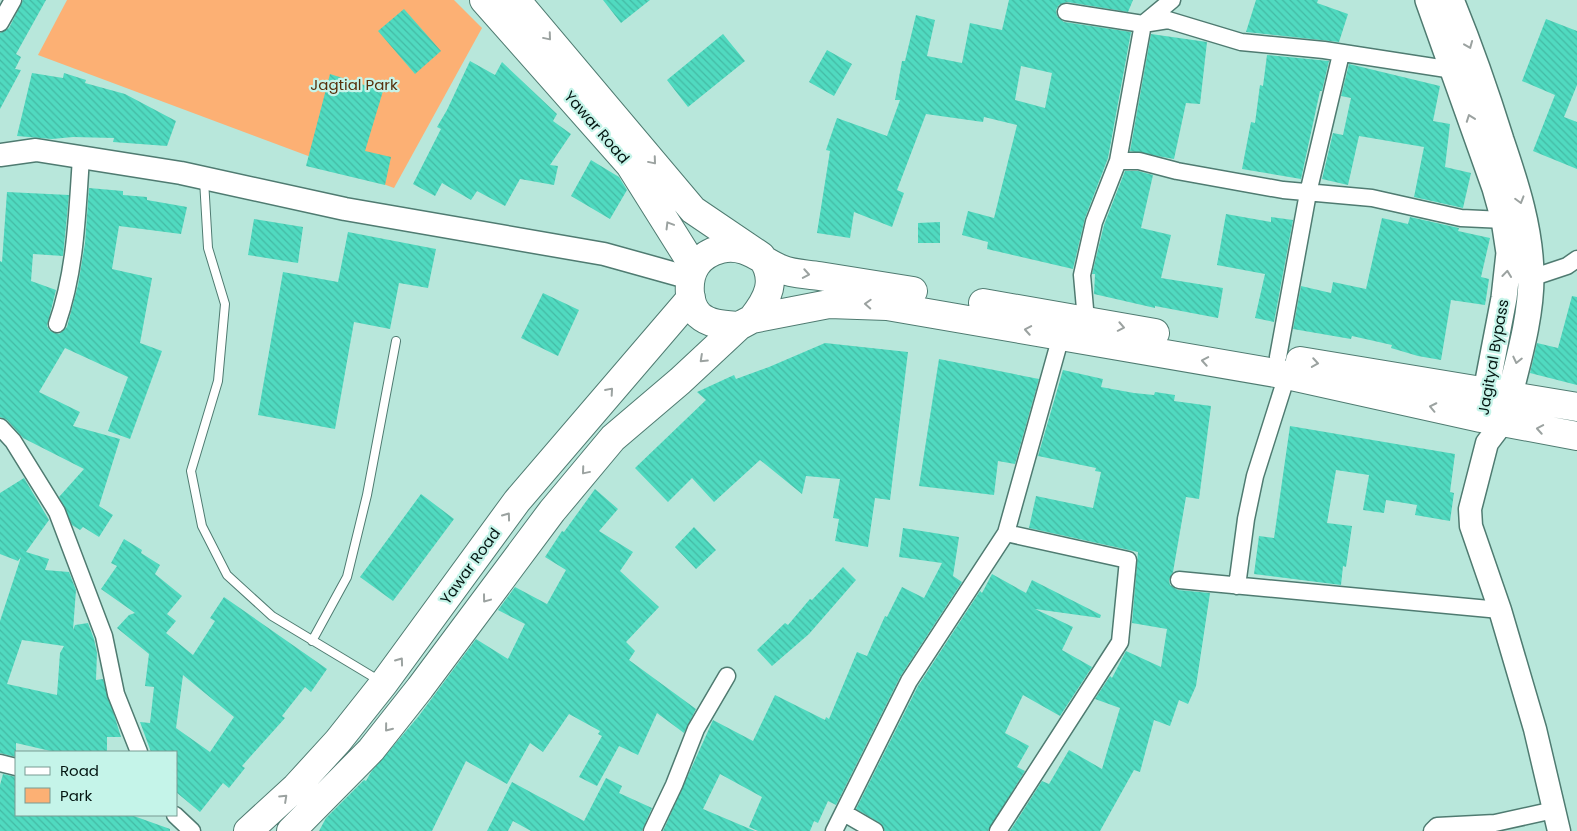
<svg xmlns="http://www.w3.org/2000/svg" width="1577" height="831" font-family="Poppins,sans-serif">
  <defs>
    <pattern id="building-back-hatch" width="6" height="6" patternUnits="userSpaceOnUse" patternTransform="scale(1.25)"><rect width="6" height="6" fill="#50dac0"/><path d="M-1 5l2 2M0 0l6 6M5-1l2 2" fill="none" stroke="#44baa4"/></pattern>
  </defs>
  <rect width="100%" height="100%" fill="#b8e7db"/>
  <path fill="#fcb074" d="M 67,0 L 454,0 L 482,28 L 394,188 L 38,55 Z"/>
  <path fill="url(#building-back-hatch)" fill-rule="evenodd" d="M 23,0 L 46,0 L 16,54 L 21,57 L 15,69 L 21,70 L 0,109 L 0,33 L 9,28 Z
    M 603,0 L 650,0 L 621,23 Z
    M 1009,0 L 1133,0 L 1128,12 L 1067,2 L 1059,5 L 1056,10 L 1057,16 L 1064,22 L 1131,32 L 1108,158 L 1085,218 L 1073,269 L 987,249 L 988,242 L 962,235 L 968,211 L 994,218 L 1017,125 L 984,117 L 983,122 L 926,114 L 897,190 L 904,193 L 892,227 L 854,212 L 850,238 L 817,233 L 830,151 L 826,150 L 837,118 L 887,136 L 900,100 L 895,100 L 902,61 L 905,61 L 916,15 L 935,20 L 927,56 L 962,63 L 970,23 L 1002,30 ZM 1021,66 L 1052,73 L 1045,108 L 1015,100 Z
    M 1256,0 L 1318,0 L 1317,3 L 1348,14 L 1339,42 L 1246,32 Z
    M 404,9 L 441,51 L 415,74 L 378,31 Z
    M 1546,19 L 1577,31 L 1577,85 L 1564,117 L 1577,122 L 1577,169 L 1533,151 L 1555,95 L 1522,81 Z
    M 723,34 L 745,61 L 688,107 L 667,80 Z
    M 1151,34 L 1207,42 L 1200,104 L 1186,103 L 1174,159 L 1130,151 Z
    M 827,50 L 852,64 L 834,96 L 809,82 Z
    M 1267,55 L 1329,61 L 1322,91 L 1320,91 L 1301,179 L 1242,169 L 1251,122 L 1255,123 L 1260,85 L 1263,86 Z
    M 470,61 L 495,75 L 502,62 L 557,114 L 553,121 L 571,134 L 550,165 L 558,166 L 554,185 L 520,179 L 505,206 L 477,191 L 471,200 L 442,183 L 435,196 L 413,184 L 441,129 L 437,127 L 447,110 Z
    M 1349,64 L 1440,86 L 1433,121 L 1450,124 L 1445,167 L 1471,173 L 1463,208 L 1414,197 L 1424,147 L 1359,136 L 1348,185 L 1322,179 L 1333,133 L 1343,135 L 1351,98 L 1341,96 Z
    M 32,73 L 63,78 L 64,73 L 86,80 L 85,83 L 125,94 L 176,121 L 167,146 L 113,142 L 114,138 L 73,137 L 52,139 L 17,136 Z
    M 330,74 L 383,91 L 365,151 L 391,157 L 385,185 L 306,166 Z
    M 591,160 L 619,177 L 627,190 L 610,219 L 571,196 Z
    M 1125,171 L 1138,171 L 1153,175 L 1141,228 L 1171,235 L 1161,278 L 1223,288 L 1218,318 L 1155,306 L 1155,308 L 1094,294 L 1095,274 L 1092,274 L 1104,225 Z
    M 89,188 L 123,191 L 123,195 L 147,197 L 147,200 L 187,207 L 181,234 L 119,226 L 112,269 L 152,278 L 140,343 L 162,351 L 130,439 L 108,431 L 128,377 L 65,348 L 39,392 L 80,412 L 73,426 L 120,439 L 99,506 L 113,515 L 99,537 L 83,527 L 80,530 L 72,525 L 59,497 L 84,469 L 23,438 L 7,420 L 0,417 L 0,261 L 2,262 L 7,192 L 69,195 L 63,256 L 33,254 L 31,281 L 56,290 L 47,326 L 50,331 L 59,334 L 67,327 L 78,285 L 85,243 Z
    M 1226,214 L 1271,222 L 1271,217 L 1293,220 L 1274,322 L 1255,318 L 1265,274 L 1217,265 Z
    M 1410,217 L 1459,228 L 1458,231 L 1490,238 L 1481,277 L 1489,279 L 1485,305 L 1451,300 L 1441,360 L 1418,356 L 1391,348 L 1392,345 L 1352,336 L 1351,339 L 1293,329 L 1301,286 L 1331,293 L 1333,282 L 1366,289 L 1382,218 L 1408,224 Z
    M 254,219 L 303,227 L 298,263 L 248,255 Z
    M 940,222 L 940,243 L 918,243 L 918,223 Z
    M 348,232 L 436,249 L 428,288 L 399,283 L 390,329 L 354,322 L 335,429 L 258,415 L 283,272 L 338,282 Z
    M 543,293 L 579,310 L 558,356 L 521,338 Z
    M 1572,296 L 1577,297 L 1577,385 L 1530,373 L 1537,343 L 1558,348 Z
    M 825,343 L 908,352 L 890,500 L 875,498 L 868,547 L 835,541 L 839,519 L 833,518 L 840,479 L 806,476 L 802,494 L 760,460 L 714,502 L 692,478 L 668,502 L 635,468 L 706,400 L 697,392 L 734,375 L 736,379 L 769,367 Z
    M 939,359 L 1039,379 L 1015,464 L 998,461 L 994,495 L 919,486 Z
    M 1063,370 L 1103,379 L 1101,387 L 1134,393 L 1154,395 L 1155,392 L 1175,395 L 1174,401 L 1211,406 L 1199,499 L 1186,497 L 1173,572 L 1169,580 L 1170,585 L 1178,590 L 1210,593 L 1196,686 L 1188,704 L 1179,700 L 1170,726 L 1154,720 L 1140,772 L 1134,770 L 1100,831 L 1010,831 L 1042,781 L 1049,784 L 1069,750 L 1102,769 L 1120,708 L 1095,699 L 1110,676 L 1112,678 L 1126,651 L 1161,667 L 1167,629 L 1132,623 L 1138,552 L 1029,528 L 1036,496 L 1093,508 L 1101,472 L 1095,471 L 1096,468 L 1038,456 Z
    M 1290,426 L 1455,454 L 1450,492 L 1454,493 L 1450,521 L 1415,515 L 1417,505 L 1386,500 L 1384,513 L 1363,510 L 1369,475 L 1336,470 L 1327,523 L 1352,526 L 1346,567 L 1343,566 L 1341,585 L 1254,574 L 1259,536 L 1274,538 Z
    M 24,478 L 49,520 L 26,552 L 49,559 L 45,570 L 69,572 L 76,590 L 73,630 L 75,625 L 88,623 L 94,639 L 97,653 L 96,680 L 103,679 L 121,737 L 107,737 L 107,752 L 55,752 L 16,743 L 16,757 L 0,753 L 0,621 L 21,557 L 18,561 L 0,554 L 0,493 ZM 22,640 L 64,646 L 60,653 L 57,695 L 7,684 Z
    M 595,489 L 618,509 L 599,531 L 633,552 L 620,571 L 659,607 L 626,642 L 635,651 L 629,660 L 696,709 L 684,733 L 657,713 L 638,755 L 619,746 L 597,786 L 579,777 L 602,736 L 598,734 L 600,731 L 569,714 L 543,752 L 530,743 L 507,784 L 466,761 L 432,831 L 319,831 L 326,818 L 364,780 L 366,781 L 371,772 L 418,717 L 476,639 L 508,659 L 525,624 L 498,610 L 515,587 L 547,604 L 566,570 L 545,557 L 562,531 L 564,532 Z
    M 421,494 L 454,519 L 393,601 L 360,577 Z
    M 694,527 L 716,550 L 696,569 L 675,547 Z
    M 903,528 L 959,537 L 953,576 L 962,582 L 900,677 L 836,805 L 828,801 L 818,823 L 814,821 L 810,831 L 758,831 L 749,827 L 762,797 L 720,774 L 703,809 L 755,831 L 663,831 L 713,720 L 753,741 L 775,695 L 825,720 L 826,717 L 829,719 L 857,652 L 867,656 L 885,616 L 887,617 L 902,587 L 924,598 L 942,563 L 899,557 Z
    M 124,539 L 142,550 L 141,553 L 160,565 L 155,574 L 182,596 L 167,614 L 176,621 L 166,633 L 193,655 L 215,621 L 210,618 L 224,597 L 327,669 L 311,692 L 305,687 L 282,716 L 285,718 L 242,766 L 245,768 L 229,788 L 223,783 L 200,812 L 176,792 L 176,752 L 151,752 L 140,722 L 150,723 L 154,687 L 145,686 L 149,654 L 117,628 L 129,615 L 135,613 L 101,589 L 117,566 L 111,563 ZM 183,675 L 234,717 L 210,752 L 176,728 Z
    M 843,567 L 856,580 L 809,634 L 772,666 L 757,650 L 785,623 L 788,625 L 810,599 L 812,600 Z
    M 992,574 L 1026,593 L 1032,580 L 1101,615 L 1100,618 L 1035,609 L 1073,627 L 1062,650 L 1092,667 L 1060,716 L 1023,695 L 1005,733 L 1029,746 L 1017,767 L 1025,771 L 988,831 L 885,831 L 880,823 L 856,809 L 918,686 L 980,591 L 982,593 Z
    M 3,774 L 16,777 L 16,815 L 131,815 L 170,829 L 170,831 L 0,831 L 0,785 Z
    M 606,778 L 622,786 L 619,793 L 652,808 L 642,831 L 531,831 L 513,821 L 508,831 L 487,831 L 512,782 L 584,821 Z"/>
  <g fill="none" stroke-linecap="round" stroke-linejoin="round">
    <g stroke="#4f7b71" stroke-width="10">
      <path id="lane" d="M 204,180 L 208,248 L 225,304 L 218,381 L 191,471 L 202,526 L 227,575 L 272,616 L 380,681
        M 312,641 L 347,577 L 367,495 L 396,341"/>
    </g>
    <g stroke="#4f7b71" stroke-width="19">
      <path id="street" d="M 1172,0 L 1143,24 L 1118,161 L 1139,161 L 1177,171 L 1283,190 L 1372,198 L 1461,218 L 1504,220
        M 1066,12 L 1143,24 L 1168,20 L 1241,42 L 1324,50 L 1453,70
        M 0,23 L 13,0
        M 1531,278 L 1567,266 L 1577,259
        M 1086,320 L 1082,275 L 1094,222 L 1118,161
        M 57,324 C 76,270 77,214 81,158
        M 1278,357 L 1308,193 L 1341,54
        M 0,427 L 13,441 L 57,512 L 104,636 L 116,694 L 139,752
        M 1179,580 L 1500,610
        M 1237,586 L 1246,519 L 1255,476 L 1287,375
        M 0,763 L 16,767
        M 844,813 L 875,831
        M 175,815 L 192,831
        M 652,831 L 674,785 L 696,729 L 727,676
        M 834,831 L 909,681 L 1006,533 L 1061,336
        M 998,831 L 1120,642 L 1128,560 L 1006,533
        M 1432,831 L 1437,826 L 1495,823 L 1554,810"/>
    </g>
    <g stroke="#4f7b71" stroke-width="25">
      <path id="secondary" d="M 0,155 L 36,150 L 181,173 L 345,209 L 604,254 L 690,278
        M 1503,422 L 1487,443 L 1470,509 L 1471,526 L 1500,610 L 1535,729 L 1559,831"/>
    </g>
    <g stroke="#4f7b71" stroke-width="28">
      <path id="primary" d="M 1428,0 L 1495,188 L 1504,220 L 1509,253 L 1504,298 L 1482,412
        M 1451,0 C 1470,46 1486,92 1501,140 C 1516,184 1531,230 1531,277 C 1531,323 1515,370 1505,415"/>
    </g>
    <g stroke="#4f7b71" stroke-width="30">
      <path id="highway" d="M 484,0 L 630,165 L 694,267
        M 516,0 L 693,210 L 761,256 C 778,280 768,299 752,319
        M 983,303 L 1155,333
        M 739,326 C 725,325 710,325 699,315 C 694,310 691,302 690,294 C 688,271 698,255 721,249 C 746,243 761,261 781,269 C 792,274 807,274 819,276 C 850,281 882,286 913,291
        M 1300,361 L 1577,407
        M 248,831 L 296,787 L 338,741 L 384,683 L 517,501 L 691,298
        M 291,831 L 371,750 L 420,688 L 552,511 L 613,438 L 680,381 L 739,326 L 752,319 L 829,304 L 887,306 L 1287,375 L 1481,418 L 1577,436"/>
    </g>
    <use href="#lane" stroke="#fff" stroke-width="8"/>
    <use href="#street" stroke="#fff" stroke-width="16"/>
    <use href="#secondary" stroke="#fff" stroke-width="22"/>
    <use href="#primary" stroke="#fff" stroke-width="25"/>
    <use href="#highway" stroke="#fff" stroke-width="28"/>
  </g>
  <defs><path id="oneway-chevron" d="M-2-3.5L2.5 0L-2 3.5" fill="none" stroke-width="1.6" stroke-linecap="round" stroke-linejoin="round" transform="scale(1.25)"/></defs>
  <g stroke="#9ba2a0">
    <use href="#oneway-chevron" transform="translate(548 37) rotate(50)"/>
    <use href="#oneway-chevron" transform="translate(1469 45) rotate(68)"/>
    <use href="#oneway-chevron" transform="translate(1470 118) rotate(-110)"/>
    <use href="#oneway-chevron" transform="translate(653 161) rotate(50)"/>
    <use href="#oneway-chevron" transform="translate(1520 200) rotate(74)"/>
    <use href="#oneway-chevron" transform="translate(669 225) rotate(-121)"/>
    <use href="#oneway-chevron" transform="translate(806 274) rotate(10)"/>
    <use href="#oneway-chevron" transform="translate(1507 274) rotate(-84)"/>
    <use href="#oneway-chevron" transform="translate(868 304) rotate(-177)"/>
    <use href="#oneway-chevron" transform="translate(1121 327) rotate(11)"/>
    <use href="#oneway-chevron" transform="translate(1028 330) rotate(-170)"/>
    <use href="#oneway-chevron" transform="translate(703 359) rotate(137)"/>
    <use href="#oneway-chevron" transform="translate(1517 360) rotate(103)"/>
    <use href="#oneway-chevron" transform="translate(1205 361) rotate(-170)"/>
    <use href="#oneway-chevron" transform="translate(1315 363) rotate(9)"/>
    <use href="#oneway-chevron" transform="translate(610 391) rotate(-49)"/>
    <use href="#oneway-chevron" transform="translate(1433 407) rotate(-168)"/>
    <use href="#oneway-chevron" transform="translate(1540 429) rotate(-170)"/>
    <use href="#oneway-chevron" transform="translate(585 471) rotate(130)"/>
    <use href="#oneway-chevron" transform="translate(507 516) rotate(-54)"/>
    <use href="#oneway-chevron" transform="translate(486 599) rotate(127)"/>
    <use href="#oneway-chevron" transform="translate(400 661) rotate(-54)"/>
    <use href="#oneway-chevron" transform="translate(388 728) rotate(129)"/>
    <use href="#oneway-chevron" transform="translate(284 798) rotate(-43)"/>
  </g>
  <g text-anchor="middle" dominant-baseline="central" stroke-width="4.5" stroke-linejoin="round" paint-order="stroke">
    <g font-size="15" fill="#57300c" stroke="#c5f4e9">
      <text x="354" y="84">Jagtial Park</text>
    </g>
    <g font-size="15" fill="#041612" stroke="#c5f4e9">
      <text transform="translate(597 127) rotate(49)">Yawar Road</text>
      <text transform="translate(1493 357) rotate(-80)">Jagityal Bypass</text>
      <text transform="translate(470 566) rotate(-54)">Yawar Road</text>
    </g>
  </g>
  <rect x="15" y="751" width="162" height="65" fill="#c5f4e9" stroke="#789b93"/>
  <rect x="25" y="767" width="25" height="8" fill="#ffffff" stroke="#789b93"/>
  <text x="60" y="776" font-size="15" fill="#041612">Road</text>
  <rect x="25" y="788" width="25" height="15" fill="#fcb074" stroke="#789b93"/>
  <text x="60" y="801" font-size="15" fill="#041612">Park</text>
</svg>
